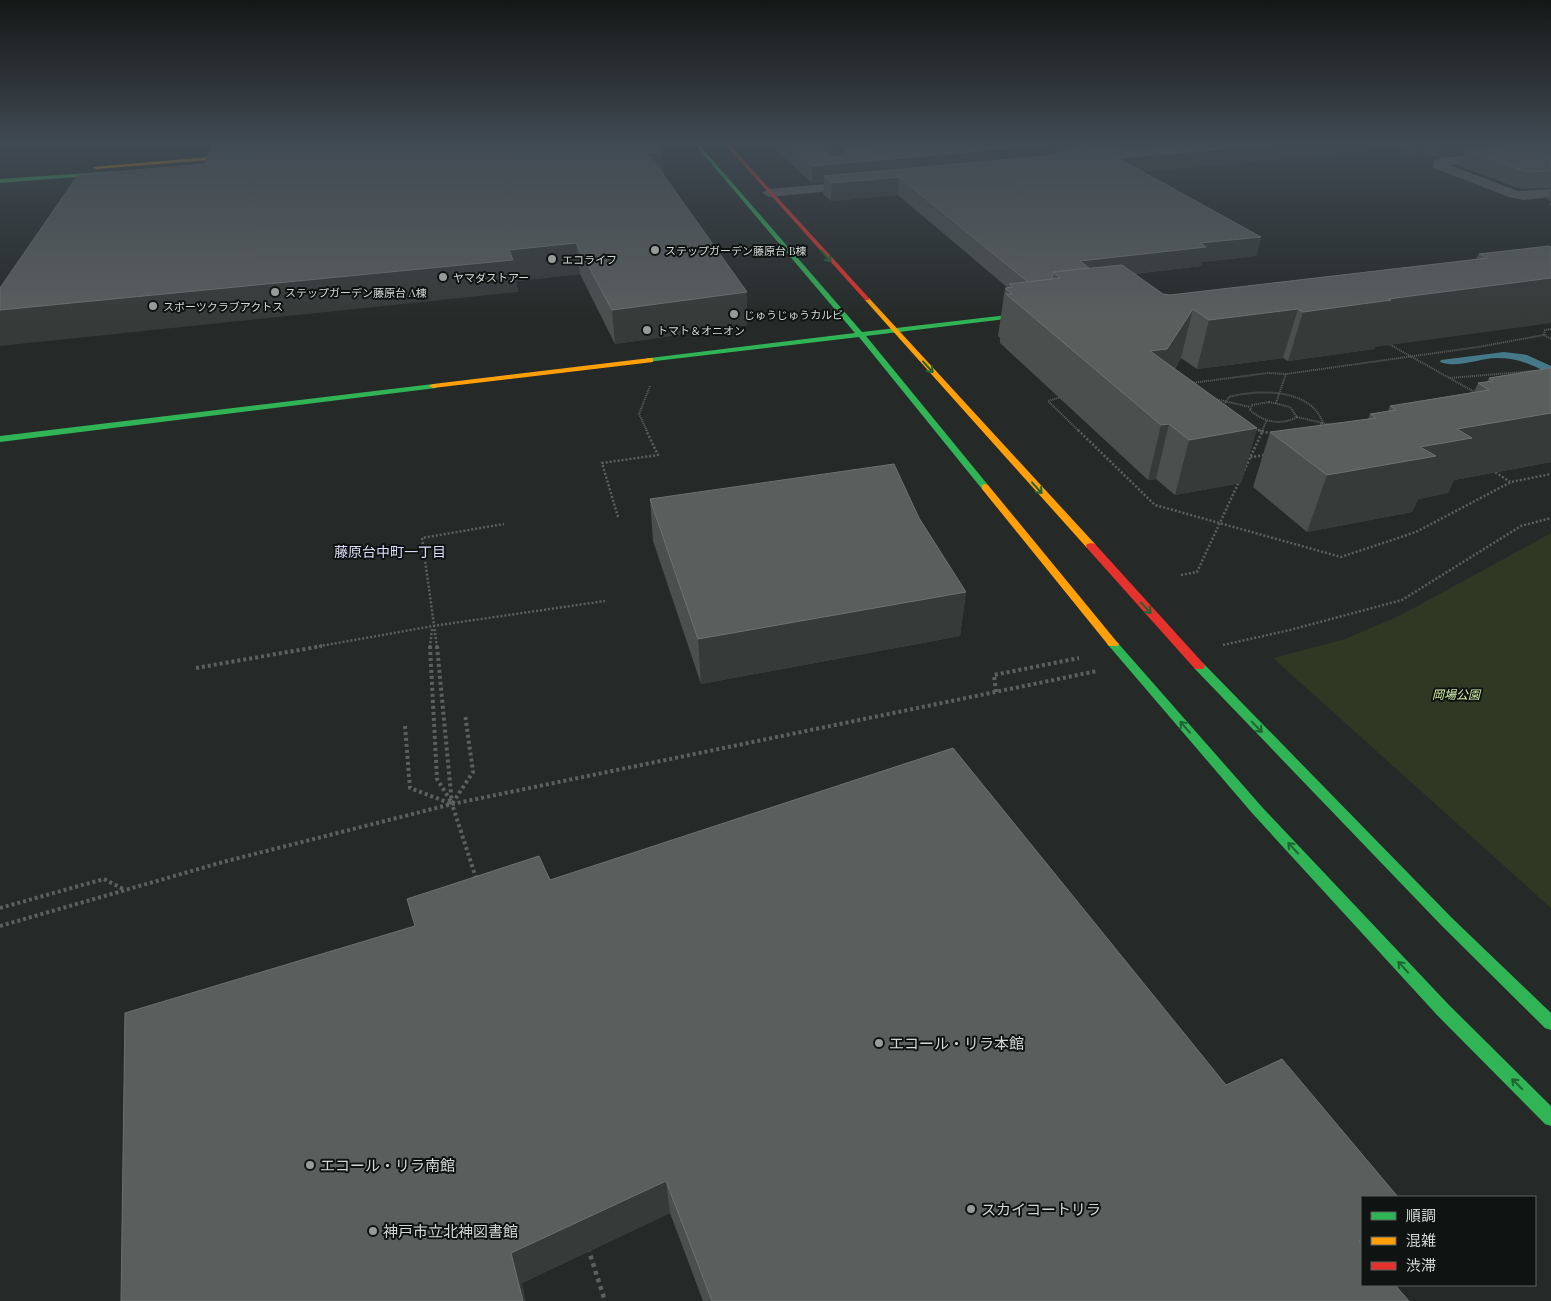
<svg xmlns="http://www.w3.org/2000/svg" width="1551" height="1301" font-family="'Playfair Display','Noto Sans JP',serif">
  <rect width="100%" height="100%" fill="#252a28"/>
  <path fill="#2f3822" d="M 1551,533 L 1551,908 L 1273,658 L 1345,639 L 1401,615 Z"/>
  <path fill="#457989" d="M 1504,352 L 1527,355 L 1551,366 L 1551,387 L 1548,373 C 1531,364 1517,358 1497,358 C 1479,358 1458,369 1440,362 L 1441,360 Z"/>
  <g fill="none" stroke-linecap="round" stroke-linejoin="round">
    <path stroke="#5c605e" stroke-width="2" stroke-dasharray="1 1" stroke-linecap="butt" d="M 1390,147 L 1414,157
      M 1551,329 L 1545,330 L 1544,335 L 1551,339
      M 1387,343 L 1478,394
      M 1450,378 L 1533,371
      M 1192,383 L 1268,373 L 1286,374 L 1478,347 L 1544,335
      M 1061,397 L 1048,401 L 1079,431
      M 1215,399 L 1250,407
      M 1269,402 L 1290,407 L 1297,417 C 1281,426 1263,422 1250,410 L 1252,405 Z
      M 1276,403 L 1286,374
      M 1297,417 L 1331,425
      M 647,431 L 639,414 L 650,386
      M 1261,431 C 1245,425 1233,420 1223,406 L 1229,397 C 1258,389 1311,388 1323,423 L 1311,431
      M 1262,431 L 1267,420"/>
    <path stroke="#5c605e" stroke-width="2.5" stroke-dasharray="2 2" stroke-linecap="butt" d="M 1078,430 L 1155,505 L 1341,557 L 1416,532 L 1511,482 L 1551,474
      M 1258,430 C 1273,435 1298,439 1313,430
      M 1247,454 L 1252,457 L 1265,455
      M 1492,470 L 1510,482
      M 618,517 L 602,463 L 658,455 L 646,430
      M 1181,575 L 1197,572 L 1263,430
      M 1223,645 L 1290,630 L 1402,600 L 1521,526 L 1551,518
      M 315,647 L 433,626 L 605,601
      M 430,647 L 432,629
      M 437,647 L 422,538 L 504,524"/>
    <path stroke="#5c605e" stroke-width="4" stroke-dasharray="3 3" stroke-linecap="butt" d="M 430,646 L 437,779 L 452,803
      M 437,646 L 452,804 L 477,881
      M 196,668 L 322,646
      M 996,692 L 994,675 L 1079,658
      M 405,726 L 410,788 L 452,804 L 473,772 L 465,714
      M 0,908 L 104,879 L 125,890
      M 0,926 L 223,862 L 452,804 L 1097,671"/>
    <path stroke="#5c605e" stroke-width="4.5" stroke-dasharray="4 4" stroke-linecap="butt" d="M 588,1248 L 605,1301"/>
    <path fill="#5e6261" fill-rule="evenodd" d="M 807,141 L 835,141 L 833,144 L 821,146 L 832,156 L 881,151 L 887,155 L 881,159 L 840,163 L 839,167 L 834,168 L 824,163 L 807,147 L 805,144 Z
      M 1074,141 L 1086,141 L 1086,147 C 1078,158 1060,173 1044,169 L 1043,166 L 1044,163 L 1067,154 L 1074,146 Z
      M 1551,147 L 1551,155 L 1450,165 L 1518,191 L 1551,189 L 1551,197 L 1524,200 L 1509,197 L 1434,168 L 1433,165 L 1435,159 L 1440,158 Z
      M 860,181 L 867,185 L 865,188 L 769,197 L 762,193 L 769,189 Z"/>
    <path fill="#30b455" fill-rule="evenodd" d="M 692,141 L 696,141 L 862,332 L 1041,311 L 1041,315 L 1038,315 L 866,336 L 988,485 L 988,489 L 982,489 L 859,337 L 647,362 L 647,358 L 650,358 L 855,333 Z
      M 117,171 L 115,174 L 0,183 L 0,179 Z
      M 433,384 L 437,386 L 436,388 L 0,442 L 0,436 Z
      M 1113,641 L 1117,642 L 1262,807 L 1449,1005 L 1551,1106 L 1551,1126 L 1545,1124 L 1437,1015 L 1252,813 L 1109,646 L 1107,644 Z
      M 1199,662 L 1203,663 L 1452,918 L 1551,1013 L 1551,1030 L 1545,1028 L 1442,926 L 1195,669 L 1193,666 L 1195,663 Z"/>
    <path fill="#ff9f0a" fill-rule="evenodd" d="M 245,154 L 247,157 L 96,169 L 93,167 Z
      M 865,298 L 869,298 L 1095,544 L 1096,546 L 1095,548 L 1087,548 L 865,300 Z
      M 650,358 L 653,358 L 653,362 L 433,388 L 429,386 L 433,384 Z
      M 985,484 L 988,485 L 1117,642 L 1119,644 L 1117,646 L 1109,646 L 982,489 L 982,485 Z"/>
    <path fill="#e5322d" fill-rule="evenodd" d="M 722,141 L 726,141 L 869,298 L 869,300 L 865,300 Z
      M 1091,543 L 1095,544 L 1203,663 L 1205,666 L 1203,669 L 1195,669 L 1087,548 L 1086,546 L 1087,544 Z"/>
  </g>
  <path fill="#4b504f" d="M 218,141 L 654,141 L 664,175 L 747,325 L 615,344 L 580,274 L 516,281 L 518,292 L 205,164 L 218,143 Z
    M 766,141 L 815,141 L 835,159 L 843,160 L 844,159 L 844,153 L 833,154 L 825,147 L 825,141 L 1073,141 L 1068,149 L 1085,147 L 1086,141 L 1551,141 L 1551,188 L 1520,189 L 1459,166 L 1464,154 L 1436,157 L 1423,152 L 1413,153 L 1398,148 L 1143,172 L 1261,237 L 1256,256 L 1202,262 L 1201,266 L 1134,274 L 1163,294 L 1170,295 L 1476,259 L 1479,254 L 1549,246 L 1375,347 L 1374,349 L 1288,361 L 1283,358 L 1197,369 L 1181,358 L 1175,369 L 1257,428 L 1241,483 L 1175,495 L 1156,479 L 1148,480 L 1000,343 L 1000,338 L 998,336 L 1005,288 L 1008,288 L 898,195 L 831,201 L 823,194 L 824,182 L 812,183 Z
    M 1551,190 L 1551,206 L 1549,205 L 1551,201 L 1547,199 Z
    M 1551,368 L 1551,462 L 1454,480 L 1448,493 L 1418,499 L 1412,512 L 1307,532 L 1253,487 L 1270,432 L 1368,419 L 1370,414 L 1388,411 L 1390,406 L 1474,392 L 1478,383 L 1487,382 L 1489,378 Z
    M 650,499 L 919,518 L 966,592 L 960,636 L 701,684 L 653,541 Z
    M 550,880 L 1226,1085 L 1362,1197 L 1362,1285 L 1409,1301 L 703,1301 L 670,1213 L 522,1283 L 415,926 Z"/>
  <path fill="#363b39" d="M 218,141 L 451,141 L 223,158 Z
    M 833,141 L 970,141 L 844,148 L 844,153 L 833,154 Z
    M 1056,141 L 1073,141 L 1066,152 L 1042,161 L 824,176 L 824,182 L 812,183 L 812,166 Z
    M 1120,141 L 1245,141 L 1117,155 Z
    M 1307,141 L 1401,141 L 1398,148 L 1115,175 L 1118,158 Z
    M 1418,141 L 1427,141 L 1423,152 L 1413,153 Z
    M 1441,141 L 1551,141 L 1551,145 L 1465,150 L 1464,154 L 1436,157 Z
    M 662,152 L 664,179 L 648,153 Z
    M 899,177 L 898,195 L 831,201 L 832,183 Z
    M 1261,237 L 1256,256 L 1202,262 L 1201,266 L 1076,280 L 1080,261 L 1200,243 Z
    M 576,243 L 580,274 L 516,281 L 518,292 L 0,346 L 0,310 L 509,250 Z
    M 1551,278 L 1551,323 L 1375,347 L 1374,349 L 1288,361 L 1303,312 L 1388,299 Z
    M 747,292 L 747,325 L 615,344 L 612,310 Z
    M 1193,309 L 1181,358 L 1155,400 L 1150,351 Z
    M 1298,309 L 1283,358 L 1197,369 L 1209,320 Z
    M 1551,413 L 1551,462 L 1454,480 L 1448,493 L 1418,499 L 1412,512 L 1307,532 L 1327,475 L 1420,447 L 1457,429 Z
    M 1169,424 L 1156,479 L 1148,480 L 1161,425 Z
    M 1257,428 L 1241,483 L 1175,495 L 1189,440 Z
    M 966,592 L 960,636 L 701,684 L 698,639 Z
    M 666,1181 L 670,1213 L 522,1283 L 526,1301 L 523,1301 L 511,1253 Z"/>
  <path fill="#5a5f5e" stroke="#6d7271" d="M 254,141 L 654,141 L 662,152 L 648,153 L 747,292 L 612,310 L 576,243 L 509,250 L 513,260 L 0,310 L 0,288 L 78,175 L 205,164 L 212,144 Z
    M 783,141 L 815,141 L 835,159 L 843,160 L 850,156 L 850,153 L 844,148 L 933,141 L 1056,141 L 1044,145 L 812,166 Z
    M 1236,141 L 1307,141 L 1118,158 L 1261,237 L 1200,243 L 1206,247 L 1080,261 L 1089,268 L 1053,272 L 1052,279 L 1028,282 L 899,177 L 832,183 L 824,176 L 1047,156 L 1075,147 L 1120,150 Z
    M 1551,141 L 1551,171 L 1527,172 L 1465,150 Z
    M 1549,246 L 1551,247 L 1551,278 L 1388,299 L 1391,300 L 1303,312 L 1298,309 L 1209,320 L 1193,309 L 1167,349 L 1150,351 L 1257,428 L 1189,440 L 1169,424 L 1161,425 L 1006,294 L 1012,294 L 1005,288 L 1013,287 L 1009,284 L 1060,278 L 1053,272 L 1122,265 L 1163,294 L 1170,295 L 1488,258 L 1479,254 Z
    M 1551,368 L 1551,413 L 1457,429 L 1472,438 L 1420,447 L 1436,456 L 1327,475 L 1270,432 L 1376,418 L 1370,414 L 1396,410 L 1390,406 L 1489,390 L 1478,383 L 1493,381 L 1489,378 Z
    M 894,464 L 919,518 L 966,592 L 698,639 L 650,499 Z
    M 953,748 L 1226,1085 L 1282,1059 L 1398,1197 L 1362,1197 L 1362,1240 L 1359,1241 L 1362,1245 L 1362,1285 L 1395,1285 L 1409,1301 L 712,1301 L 666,1181 L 511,1253 L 523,1301 L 121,1301 L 125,1013 L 415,926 L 407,899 L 539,856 L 550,880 Z"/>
  <defs><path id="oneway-shaft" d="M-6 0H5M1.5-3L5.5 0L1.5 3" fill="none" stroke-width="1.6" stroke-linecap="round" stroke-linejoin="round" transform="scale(1.25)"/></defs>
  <g stroke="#206434">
    <use href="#oneway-shaft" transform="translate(826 256) rotate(48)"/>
    <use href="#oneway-shaft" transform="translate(928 367) rotate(48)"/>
    <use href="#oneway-shaft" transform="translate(1037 488) rotate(48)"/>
    <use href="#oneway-shaft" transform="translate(1146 608) rotate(47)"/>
    <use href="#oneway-shaft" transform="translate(1185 727) rotate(-131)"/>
    <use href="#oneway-shaft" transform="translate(1257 727) rotate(46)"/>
    <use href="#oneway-shaft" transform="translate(1293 848) rotate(-133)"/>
    <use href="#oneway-shaft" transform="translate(1403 967) rotate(-133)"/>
    <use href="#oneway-shaft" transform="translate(1517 1084) rotate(-135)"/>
  </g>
  <linearGradient id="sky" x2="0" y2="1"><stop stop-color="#141716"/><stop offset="0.44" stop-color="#404a53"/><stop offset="1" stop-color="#404a53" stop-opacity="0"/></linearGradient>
  <rect width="1551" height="323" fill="url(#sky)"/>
  <g fill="#969c9a" stroke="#0f1412" stroke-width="2">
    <circle cx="655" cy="250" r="5"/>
    <circle cx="552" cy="259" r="5"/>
    <circle cx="443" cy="277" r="5"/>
    <circle cx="275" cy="292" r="5"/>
    <circle cx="153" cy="306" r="5"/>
    <circle cx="734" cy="314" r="5"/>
    <circle cx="647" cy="330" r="5"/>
    <circle cx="879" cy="1043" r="5"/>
    <circle cx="310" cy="1165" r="5"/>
    <circle cx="971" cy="1209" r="5"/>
    <circle cx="373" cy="1231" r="5"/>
  </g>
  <g text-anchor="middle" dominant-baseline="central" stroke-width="4" stroke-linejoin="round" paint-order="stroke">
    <g font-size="11" fill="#d3d9d7" stroke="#0f1412" text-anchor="start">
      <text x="665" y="250">ステップガーデン藤原台 B棟</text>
      <text x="562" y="259">エコライフ</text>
      <text x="453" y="277">ヤマダストアー</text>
      <text x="285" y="292">ステップガーデン藤原台 A棟</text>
      <text x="163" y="306">スポーツクラブアクトス</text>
      <text x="744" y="314">じゅうじゅうカルビ</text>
      <text x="657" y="330">トマト＆オニオン</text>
    </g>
    <g font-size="12" font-style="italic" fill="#d2eca6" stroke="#0f1412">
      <text x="1456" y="694">岡場公園</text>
    </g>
    <g font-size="14" fill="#dfdaf8" stroke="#0f1412">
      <text x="390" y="551">藤原台中町一丁目</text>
    </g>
    <g font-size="15" fill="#d3d9d7" stroke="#0f1412" text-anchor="start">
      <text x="889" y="1043">エコール・リラ本館</text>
      <text x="320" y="1165">エコール・リラ南館</text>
      <text x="981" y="1209">スカイコートリラ</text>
      <text x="383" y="1231">神戸市立北神図書館</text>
    </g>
  </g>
  <rect x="1361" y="1196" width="175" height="90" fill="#0f1412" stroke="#5d6361"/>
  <rect x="1371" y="1212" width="25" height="8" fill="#30b455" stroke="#5d6361"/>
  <text x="1406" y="1221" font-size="15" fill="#d3d9d7">順調</text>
  <rect x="1371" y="1237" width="25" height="8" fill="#ff9f0a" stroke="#5d6361"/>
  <text x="1406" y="1246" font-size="15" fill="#d3d9d7">混雑</text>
  <rect x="1371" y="1262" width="25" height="8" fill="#e5322d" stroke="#5d6361"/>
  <text x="1406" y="1271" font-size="15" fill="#d3d9d7">渋滞</text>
</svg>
